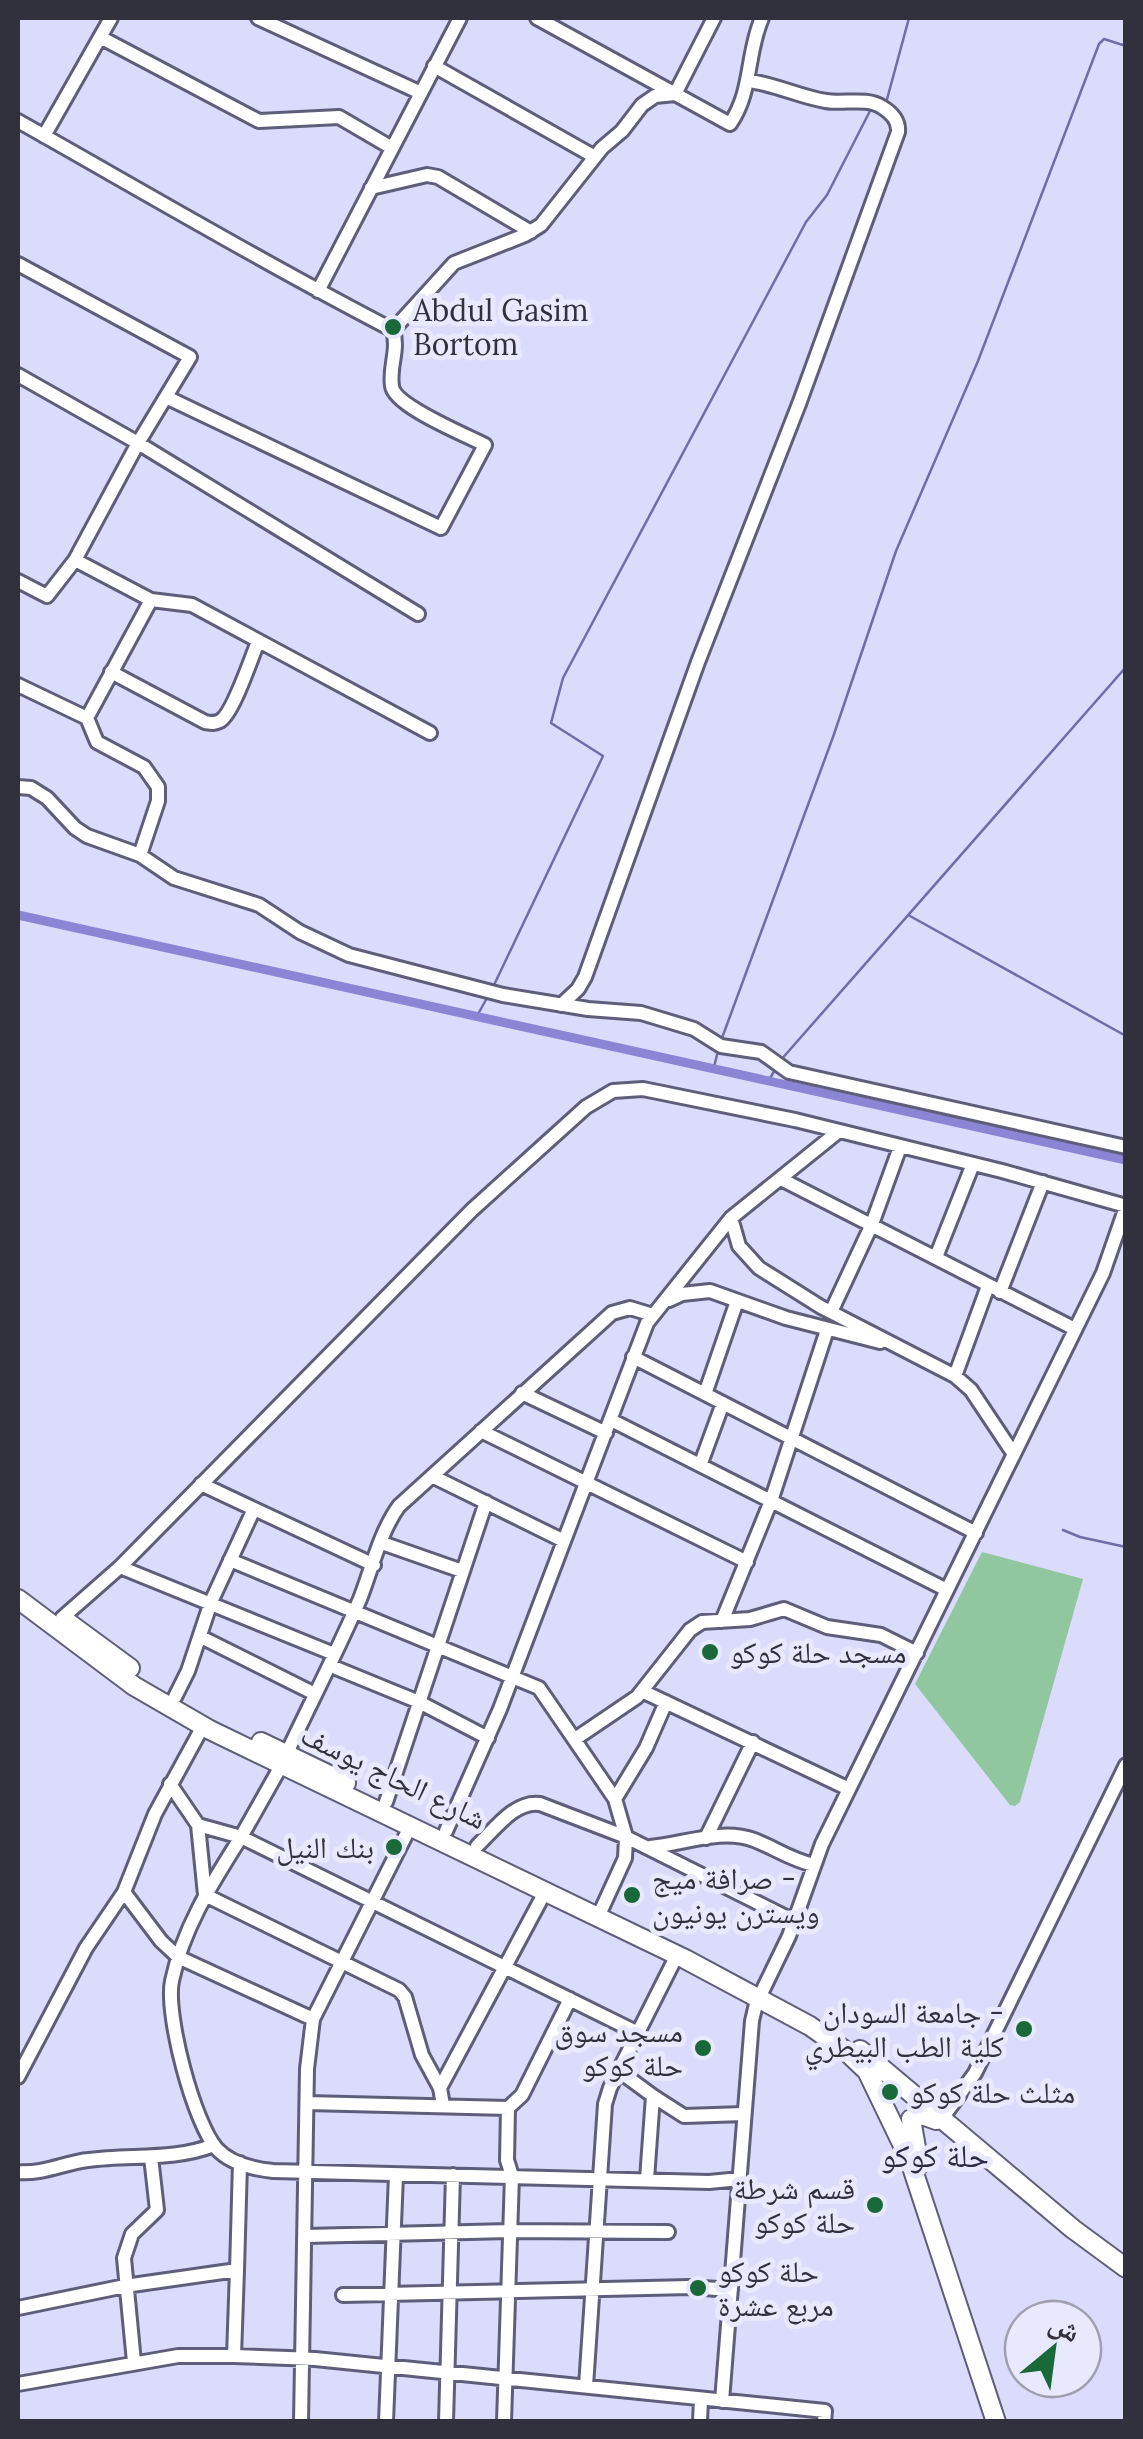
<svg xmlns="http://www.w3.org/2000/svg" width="1143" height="2439" font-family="Lora,'Noto Naskh Arabic',serif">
  <rect width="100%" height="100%" fill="#dbdbfb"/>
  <path fill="#90c79f" d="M 982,1552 L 1083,1579 L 1020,1802 L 1015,1806 L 1010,1805 L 915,1684 Z"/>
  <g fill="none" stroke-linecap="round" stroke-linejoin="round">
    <path stroke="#6f6ca7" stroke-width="2.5" d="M 886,103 L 909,18
      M 910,916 L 1126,1036
      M 494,985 L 603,756 L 551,723 L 563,678 L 806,222 L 827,195 L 872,107
      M 477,1016 L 488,996
      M 722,1038 L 833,737 L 896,551 L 978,361 L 1099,44 L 1104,39 L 1126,46
      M 780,1061 L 1126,667
      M 714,1067 L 718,1051
      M 769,1080 L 776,1068
      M 1063,1530 L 1080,1537 L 1126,1547"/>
    <path stroke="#8a85d4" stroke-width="9" d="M 18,915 L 1126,1160"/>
    <g stroke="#5f5e7a" stroke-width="18">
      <path id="minor" d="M 258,18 L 421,93
        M 537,18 L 730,124 C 753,90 746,55 762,18
        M 100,37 L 259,121 L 339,117 L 392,148
        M 434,66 L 595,157
        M 18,121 C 142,191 266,264 393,330 C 399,351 389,366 392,386 C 394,406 466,435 485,445 L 441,528 L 166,397
        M 44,136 L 111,18
        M 371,188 L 427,175 L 438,177 L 531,232
        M 18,264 L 190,357 L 138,443 L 75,560 L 47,596 L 18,581
        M 318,291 L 460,18
        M 393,330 L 454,263 L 525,235 L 541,225 L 602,148 L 622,131 L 642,105 L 655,96 L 675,94 L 714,18
        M 18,375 L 138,443 L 418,614
        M 75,560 L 151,600 L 192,605 L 430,733
        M 111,672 L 205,722 C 211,723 214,724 220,721 C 233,714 251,658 258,642
        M 18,685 L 87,718
        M 18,787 L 31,788 L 47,798 L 75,828 L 87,836 L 140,855 L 174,878 L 259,905 L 300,932 L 349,955 L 503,995 L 588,1009 L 641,1013 L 694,1029 L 721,1046 L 761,1052 L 789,1072 L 1126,1147
        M 140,855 L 158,801 L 158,787 L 144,767 L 97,742 L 87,718 L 151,600
        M 561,1005 L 578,989 L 585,977 L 698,662 L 799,404 L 898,132 C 899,121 892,113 882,107 C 867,97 844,104 826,101 C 800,97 775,84 749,81
        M 781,1179 L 1075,1329
        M 731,1218 L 739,1246 L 759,1268 L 821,1307 L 955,1376 L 971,1390 L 1013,1453
        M 936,1257 L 973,1164
        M 1000,1292 L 1043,1182
        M 669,1300 L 682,1294 L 710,1291 L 786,1318 L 880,1342
        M 831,1312 L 872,1224 L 900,1147
        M 633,1357 L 976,1533
        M 955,1376 L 988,1286
        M 522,1393 L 606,1433
        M 705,1394 L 737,1301
        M 611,1420 L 947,1590
        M 481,1431 L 747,1562
        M 701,1463 L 723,1403
        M 434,1477 L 564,1541
        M 201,1484 L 374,1565
        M 382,1543 L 462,1571
        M 230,1560 L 539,1688 L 615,1799 L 626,1837 L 625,1858 L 598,1917
        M 120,1567 L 334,1654
        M 62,1618 L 120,1567 L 472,1210 L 586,1107 L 613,1091 L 643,1089 L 795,1120 L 1002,1171 L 1126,1206
        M 722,1621 L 771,1501 L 827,1330
        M 201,1637 L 315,1694
        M 331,1666 L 419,1702 L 488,1738
        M 642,1691 L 849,1789
        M 175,1697 L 188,1671 L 211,1602 L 253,1511
        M 575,1739 L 637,1697 L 690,1630 L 702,1622 L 750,1619 L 784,1609 L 827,1627 L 881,1635 L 917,1653
        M 286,1755 C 311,1702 337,1652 360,1599 C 372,1568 380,1532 399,1506 L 612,1313 L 630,1308 L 653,1315
        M 281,1766 L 241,1837 L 638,2033
        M 170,1784 L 198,1825 L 241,1837 C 212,1883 183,1928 172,1981 C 165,2014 194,2124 217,2149 C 230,2163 254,2169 273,2171 L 709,2182 L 740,2179
        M 615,1799 L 646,1748 L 666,1702
        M 386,1802 L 486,1502
        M 198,1825 L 205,1895 L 399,1990 L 405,1997 L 422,2055 L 440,2088
        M 446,1831 L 500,1709 L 647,1323 L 731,1218 L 839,1131
        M 706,1838 L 753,1742
        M 477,1846 C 494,1830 515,1800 540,1804 L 626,1837 L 794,1921
        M 650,1847 C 684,1844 721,1828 754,1840 C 775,1848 791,1860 814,1865
        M 124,1892 L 161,1941 L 178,1957 L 313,2019
        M 619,2071 L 653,2096 L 647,2179
        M 18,2077 L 86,1948 L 124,1892 L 155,1814 L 203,1726
        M 653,2096 L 684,2116 L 744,2114
        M 307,2103 L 508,2108
        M 443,2105 L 440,2088 L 545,1892
        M 941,2120 L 975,2073 L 1126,1765
        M 18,2172 C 44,2174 63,2163 88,2160 C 130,2154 173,2161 214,2145
        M 306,2236 L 511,2231 L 668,2232
        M 237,2270 L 240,2163
        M 343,2295 L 690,2287 L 731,2290
        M 18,2308 L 125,2286 L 237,2270 L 234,2356
        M 134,2362 L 124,2258 L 132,2234 L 157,2210 L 151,2157
        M 18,2384 L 178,2356 L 234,2356 L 315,2359 L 825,2411 L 824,2422
        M 586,2386 L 605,2104 L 610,2088 L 677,1955
        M 722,2401 L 752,2021 L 756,2004 L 789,1936 L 822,1844 L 1103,1273 L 1126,1207
        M 301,2422 L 307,2069 L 313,2019 L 410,1827
        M 386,2422 L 396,2175
        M 446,2422 L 453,2175
        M 504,2422 L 512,2176 L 507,2160 L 508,2108 L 522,2095 L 570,1999
        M 700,2422 L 701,2399"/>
    </g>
    <g stroke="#5f5e7a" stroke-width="22">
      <path id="major" d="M 18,1599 L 134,1686 L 210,1730 L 685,1959 L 810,2026 L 847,2052 L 867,2071 L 909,2158 L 996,2422
        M 66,1621 L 130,1668
        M 261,1742 L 346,1783
        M 860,2050 L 1073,2229 L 1126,2268
        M 919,2165 L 911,2119 L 922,2115 L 936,2120"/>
    </g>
    <use href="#minor" stroke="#fff" stroke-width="12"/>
    <use href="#major" stroke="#fff" stroke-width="18"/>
  </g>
  <g fill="#196939" stroke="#e9e9fd" stroke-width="4">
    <circle cx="393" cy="327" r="10"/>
    <circle cx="710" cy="1652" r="10"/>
    <circle cx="394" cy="1847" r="10"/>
    <circle cx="632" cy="1895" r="10"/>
    <circle cx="1024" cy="2029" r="10"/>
    <circle cx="703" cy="2048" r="10"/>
    <circle cx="890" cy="2092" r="10"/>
    <circle cx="875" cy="2205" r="10"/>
    <circle cx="698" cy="2288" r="10"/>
  </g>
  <g text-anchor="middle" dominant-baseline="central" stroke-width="10" stroke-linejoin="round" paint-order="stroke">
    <g font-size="30" fill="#31313d" stroke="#e9e9fd" text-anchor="start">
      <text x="413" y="310">Abdul Gasim<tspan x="413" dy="34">Bortom</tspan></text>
      <text x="730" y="1652">مسجد حلة كوكو</text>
      <text x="374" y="1847" text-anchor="end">بنك النيل</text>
      <text x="652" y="1878">صرافة ميج -<tspan x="652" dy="34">ويسترن يونيون</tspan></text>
      <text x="1004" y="2012" text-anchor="end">جامعة السودان -<tspan x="1004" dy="34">كلية الطب البيطري</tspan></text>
      <text x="683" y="2031" text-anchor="end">مسجد سوق<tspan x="683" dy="34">حلة كوكو</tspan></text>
      <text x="910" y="2092">مثلث حلة كوكو</text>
      <text x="855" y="2188" text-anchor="end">قسم شرطة<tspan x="855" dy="34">حلة كوكو</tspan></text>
      <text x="718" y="2271">حلة كوكو<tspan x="718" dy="34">مربع عشرة</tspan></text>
    </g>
    <g font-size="30" fill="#31313d" stroke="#e9e9fd">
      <text transform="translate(394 1776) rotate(26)">شارع الحاج يوسف</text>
    </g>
    <g font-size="32" fill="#2c2b44" stroke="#e9e9fd">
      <text x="935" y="2155">حلة كوكو</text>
    </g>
  </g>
  <rect width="1143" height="2439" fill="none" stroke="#31313d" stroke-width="40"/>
  <g transform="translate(1053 2349) rotate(29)"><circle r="48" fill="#e9e9fd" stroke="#9f9fb0" stroke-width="2.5"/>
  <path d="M0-8L18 38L0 25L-18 38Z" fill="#196939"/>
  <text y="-15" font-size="28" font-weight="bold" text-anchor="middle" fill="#31313d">ش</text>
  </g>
</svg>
